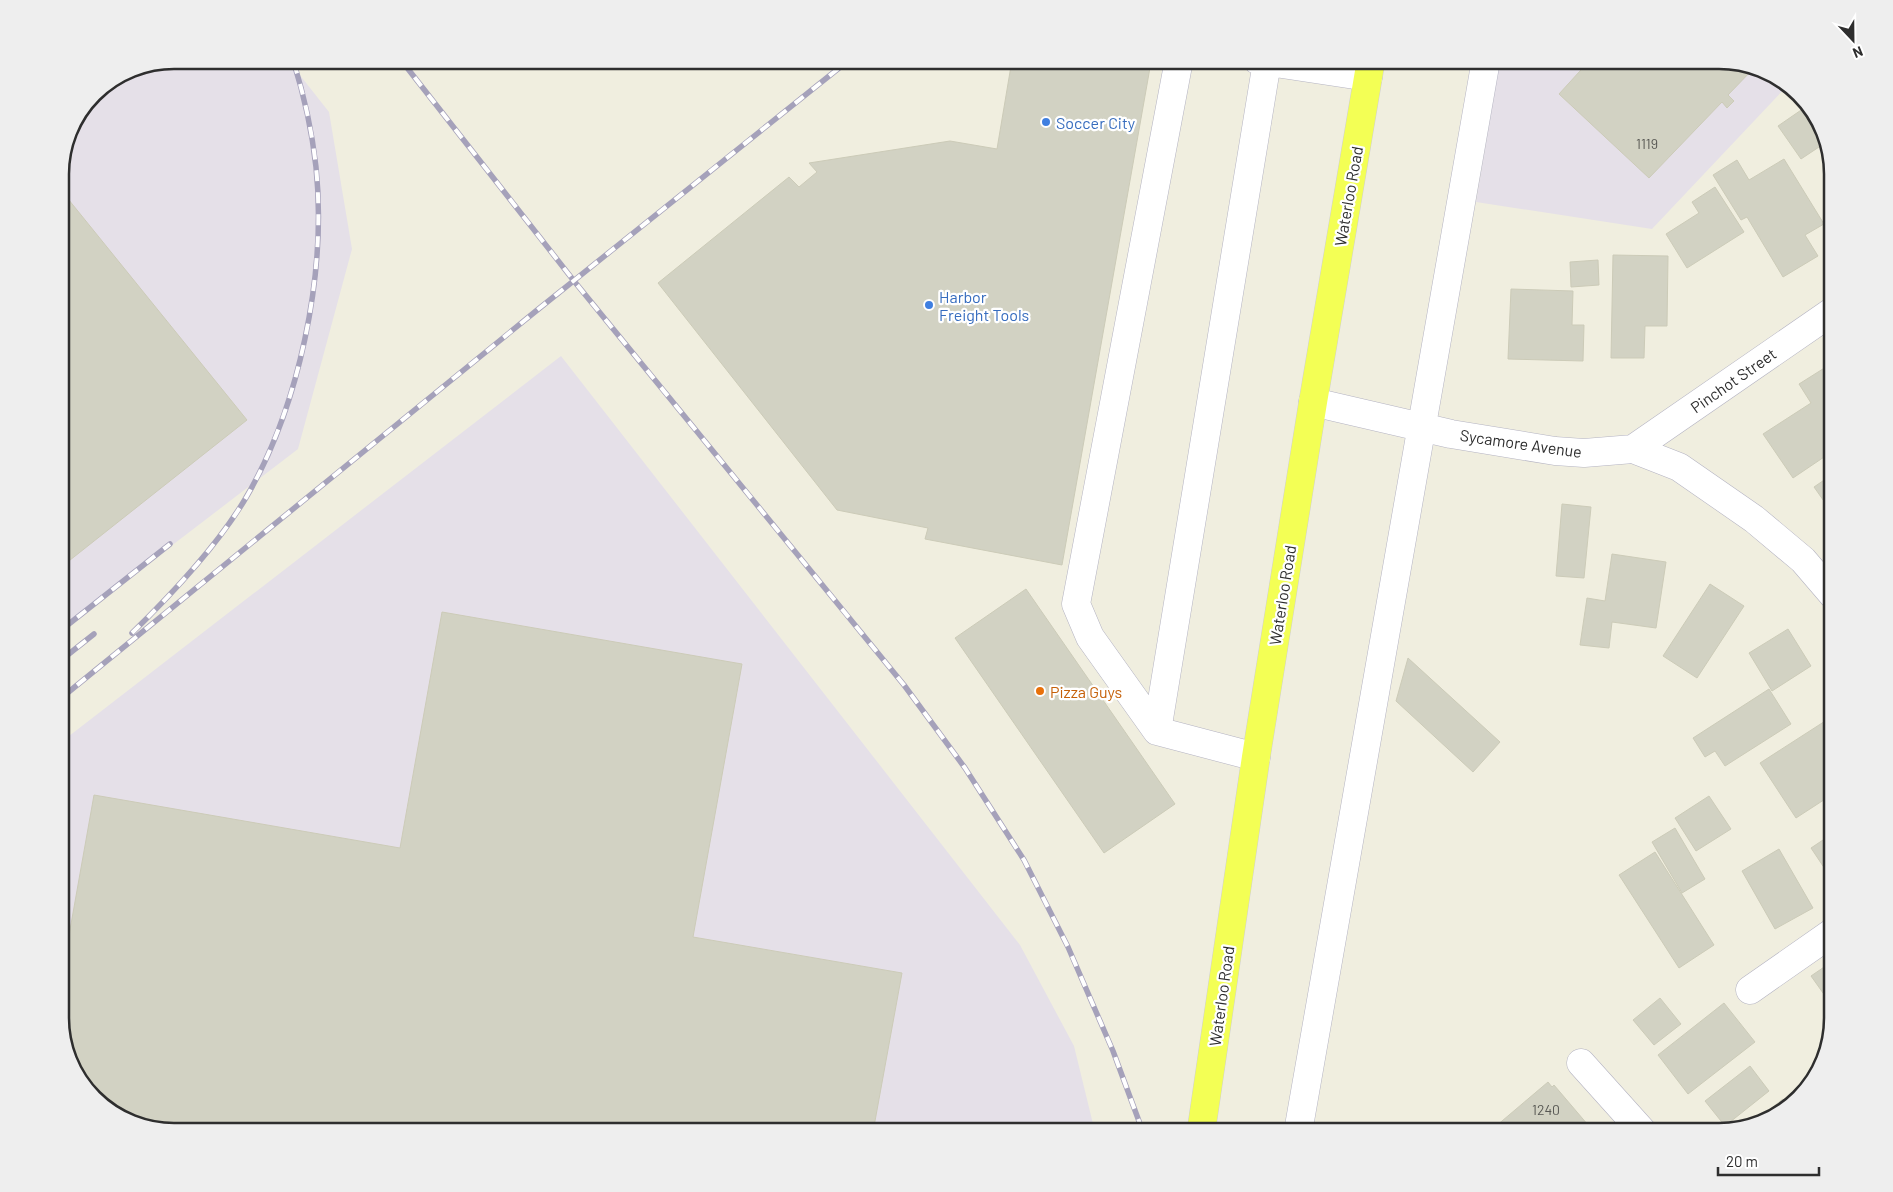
<svg xmlns="http://www.w3.org/2000/svg" width="1893" height="1192" font-family="Barlow,sans-serif">
  <rect width="100%" height="100%" fill="#f0eedf"/>
  <path fill="#e5e0e8" d="M 174,60 L 288,60 L 329,112 L 352,249 L 298,449 L 60,631 L 60,167 L 72,124 L 94,93 L 131,69 Z
    M 1500,60 L 1719,60 L 1776,75 L 1787,86 L 1652,229 L 1476,202 Z
    M 561,356 L 1020,945 L 1074,1046 L 1095,1132 L 174,1132 L 60,1025 L 60,743 Z"/>
  <path fill="#d2d2c3" stroke="#cccbb8" d="M 1012,60 L 1070,60 L 1110,67 L 1112,60 L 1151,62 L 1062,565 L 925,539 L 928,528 L 837,510 L 658,283 L 789,177 L 799,187 L 817,172 L 809,163 L 950,141 L 997,149 Z
    M 1590,60 L 1719,60 L 1753,69 L 1728,95 L 1734,101 L 1727,108 L 1722,102 L 1649,178 L 1559,94 Z
    M 1807,106 L 1818,117 L 1825,143 L 1801,159 L 1778,126 Z
    M 1784,159 L 1824,224 L 1805,235 L 1818,256 L 1783,277 L 1747,217 L 1741,220 L 1713,175 L 1737,160 L 1749,180 Z
    M 1715,187 L 1744,232 L 1687,268 L 1666,234 L 1699,213 L 1692,202 Z
    M 60,189 L 247,420 L 60,568 Z
    M 1613,255 L 1668,256 L 1667,326 L 1645,326 L 1644,358 L 1611,358 Z
    M 1598,260 L 1599,285 L 1571,287 L 1570,262 Z
    M 1511,289 L 1573,291 L 1572,325 L 1584,325 L 1583,361 L 1508,359 Z
    M 1826,367 L 1833,377 L 1833,451 L 1793,478 L 1763,434 L 1811,403 L 1799,384 Z
    M 1833,474 L 1833,514 L 1814,487 Z
    M 1562,504 L 1591,507 L 1584,578 L 1556,576 Z
    M 1612,554 L 1666,562 L 1656,628 L 1612,622 L 1609,648 L 1580,645 L 1587,598 L 1605,601 Z
    M 1710,584 L 1744,606 L 1697,678 L 1663,656 Z
    M 1026,589 L 1175,804 L 1104,853 L 955,638 Z
    M 442,612 L 742,664 L 693,937 L 902,973 L 873,1132 L 174,1132 L 117,1117 L 75,1075 L 60,1025 L 60,986 L 94,795 L 400,848 Z
    M 1788,629 L 1811,666 L 1772,691 L 1749,653 Z
    M 1408,658 L 1500,742 L 1473,772 L 1396,701 Z
    M 1769,689 L 1791,724 L 1725,766 L 1715,751 L 1705,757 L 1693,738 Z
    M 1833,716 L 1833,794 L 1796,818 L 1760,763 Z
    M 1709,796 L 1731,829 L 1696,851 L 1675,818 Z
    M 1675,828 L 1705,879 L 1682,893 L 1652,842 Z
    M 1832,834 L 1833,877 L 1831,878 L 1811,848 Z
    M 1779,849 L 1813,908 L 1775,929 L 1742,871 Z
    M 1655,852 L 1714,945 L 1679,968 L 1619,875 Z
    M 1833,961 L 1833,1007 L 1811,976 Z
    M 1660,998 L 1681,1024 L 1654,1045 L 1633,1020 Z
    M 1724,1003 L 1755,1042 L 1688,1094 L 1658,1055 Z
    M 1750,1066 L 1769,1091 L 1725,1126 L 1705,1101 Z
    M 1548,1082 L 1552,1087 L 1554,1085 L 1594,1132 L 1489,1132 Z
    M 1783,1099 L 1788,1105 L 1776,1117 L 1756,1122 L 1755,1121 Z"/>
  <g fill="none" stroke-linecap="round" stroke-linejoin="round">
    <g stroke="#b4b3c2" stroke-width="29">
      <path id="minor" d="M 1257,60 L 1368,77
        M 1313,402 L 1451,434 L 1555,451 L 1584,453 L 1633,449 L 1679,467 L 1754,519 L 1803,560 L 1833,595
        M 1633,449 L 1833,311
        M 1157,731 L 1090,637 L 1076,604 L 1179,60
        M 1256,757 L 1157,731 L 1267,62
        M 1750,990 L 1833,932
        M 1581,1063 L 1643,1132
        M 1298,1132 L 1486,60"/>
    </g>
    <g stroke="#d1d1d1" stroke-width="29">
      <path id="major" d="M 1201,1132 L 1256,757 L 1313,402 L 1371,60"/>
    </g>
    <use href="#minor" stroke="#fff" stroke-width="28"/>
    <use href="#major" stroke="#f3ff55" stroke-width="28"/>
    <g stroke="#a5a1ba" stroke-width="5.5">
      <path id="rail" d="M 401,60 L 574,281 L 904,685 L 965,768 L 1024,860 L 1068,947 L 1113,1051 L 1143,1132
        M 60,631 L 170,544
        M 132,633 C 170,596 216,547 244,501 C 299,409 327,274 316,167 C 312,131 304,95 293,60
        M 60,661 L 94,634
        M 60,699 L 536,311 L 849,60"/>
    </g>
    <use href="#rail" stroke="#fff" stroke-width="4" stroke-dasharray="11" stroke-linecap="butt"/>
  </g>
  <g fill="#3f7fe0" stroke="#fff" stroke-width="2">
    <circle cx="1046" cy="122" r="5"/>
    <circle cx="929" cy="305" r="5"/>
  </g>
  <circle fill="#e8710a" stroke="#fff" stroke-width="2" cx="1040" cy="691" r="5"/>
  <g text-anchor="middle" dominant-baseline="central" stroke-width="4.5" stroke-linejoin="round" paint-order="stroke">
    <g font-size="14" fill="#575753">
      <text x="1647" y="143">1119</text>
      <text x="1546" y="1109">1240</text>
    </g>
    <g font-size="16" fill="#366cbe" stroke="#fff" text-anchor="start">
      <text x="1056" y="122">Soccer City</text>
      <text x="939" y="296">Harbor<tspan x="939" dy="18">Freight Tools</tspan></text>
    </g>
    <g font-size="16" fill="#2e2e2e" stroke="#fff">
      <text transform="translate(1348 196) rotate(-80)">Waterloo Road</text>
      <text transform="translate(1733 380) rotate(-35)">Pinchot Street</text>
      <text transform="translate(1521 443) rotate(8)">Sycamore Avenue</text>
      <text transform="translate(1282 595) rotate(-81)">Waterloo Road</text>
      <text transform="translate(1221 996) rotate(-82)">Waterloo Road</text>
    </g>
    <g font-size="16" fill="#c56008" stroke="#fff" text-anchor="start">
      <text x="1050" y="691">Pizza Guys</text>
    </g>
  </g>
  <path d="M0 0H1893V1192H0ZM174 69H1719A105 105 0 0 1 1824 174V1018A105 105 0 0 1 1719 1123H174A105 105 0 0 1 69 1018V174A105 105 0 0 1 174 69Z" fill="#eee" fill-rule="evenodd"/>
  <path fill="none" stroke="#2e2e2e" stroke-width="2.5" d="M174 69H1719A105 105 0 0 1 1824 174V1018A105 105 0 0 1 1719 1123H174A105 105 0 0 1 69 1018V174A105 105 0 0 1 174 69Z"/>
  <g transform="translate(1853 40) rotate(158)" stroke="#ffffff" stroke-width="4" paint-order="stroke">
  <path d="M0-4L9 19L0 12L-9 19Z" fill="#2e2e2e"/>
  <text y="-8" font-size="14" font-weight="bold" text-anchor="middle" fill="#2e2e2e">N</text>
  </g>
  <path d="M1718 1167v8h101v-8" fill="none" stroke="#2e2e2e" stroke-width="2.5"/>
  <text x="1726" y="1167" font-size="15" fill="#2e2e2e" stroke="#ffffff" stroke-width="4" paint-order="stroke">20 m</text>
</svg>
